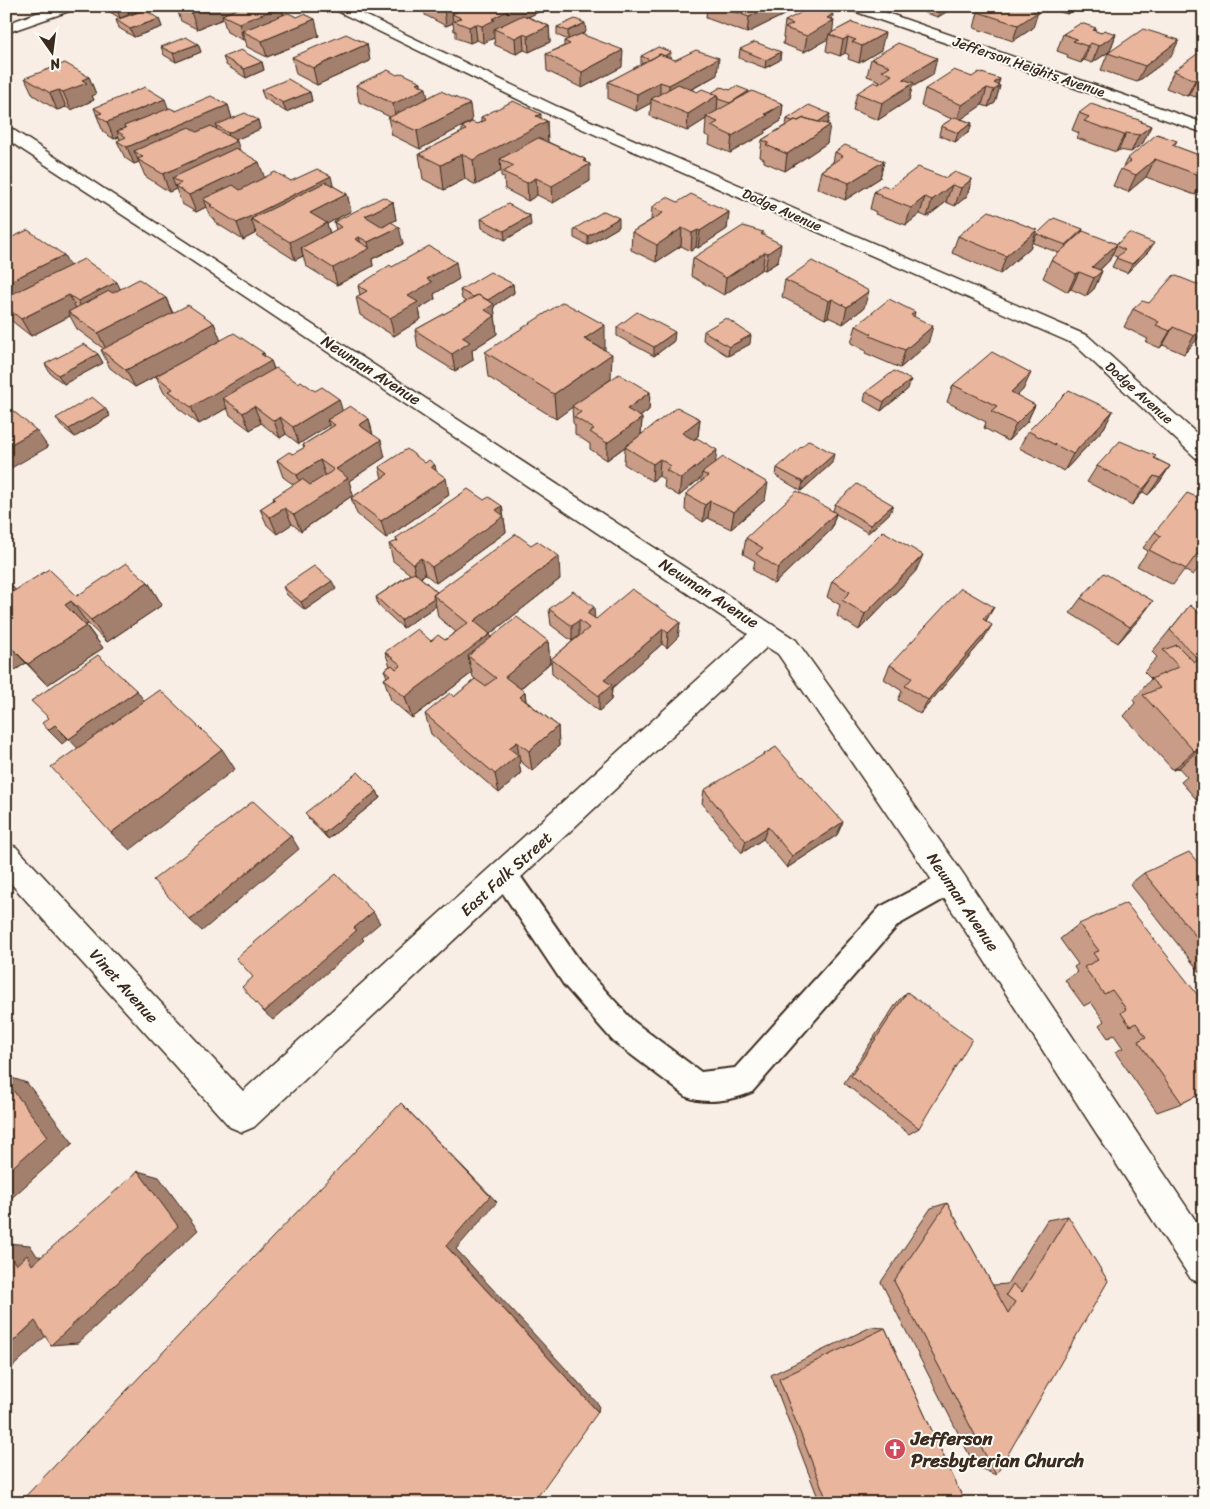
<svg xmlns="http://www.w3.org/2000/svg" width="1210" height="1509" font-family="Sriracha,sans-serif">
  <rect width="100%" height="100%" fill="#f9eee5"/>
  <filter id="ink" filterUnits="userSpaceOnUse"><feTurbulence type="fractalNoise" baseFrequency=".02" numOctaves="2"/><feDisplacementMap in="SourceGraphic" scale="10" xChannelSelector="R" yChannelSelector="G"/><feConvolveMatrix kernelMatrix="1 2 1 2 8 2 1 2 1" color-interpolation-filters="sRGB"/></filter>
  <g filter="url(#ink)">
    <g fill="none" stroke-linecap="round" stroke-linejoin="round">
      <g stroke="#3b2a1e" stroke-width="4">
        <path id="lane" d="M 505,863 L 514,867 L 584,967 L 633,1021 L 701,1072 L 735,1068 L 880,907 L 951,870 L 960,874 L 964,882 L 960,890 L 898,925 L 752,1092 C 734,1100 705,1105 687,1097 L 613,1041 L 564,985 L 496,883 L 492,875 L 496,867 Z"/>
      </g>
      <g stroke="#3b2a1e" stroke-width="3">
        <path id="street" d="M 56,6 L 77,6 L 75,9 L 6,33 L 6,24 Z
          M 327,6 L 346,6 L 558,107 L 1088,336 L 1204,440 L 1204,460 L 1196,458 L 1074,344 L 546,113 Z
          M 846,6 L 867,6 L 1204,123 L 1204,133 L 848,9 Z
          M 6,127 L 12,129 L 796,640 L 962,872 L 1204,1233 L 1204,1284 L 1191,1279 L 940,892 L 778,654 L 767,647 L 254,1127 L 242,1132 L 230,1127 L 6,878 L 6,844 L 16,847 L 243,1091 L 748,634 L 158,238 L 6,139 Z"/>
      </g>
      <use href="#lane" fill="#fdfcf7" fill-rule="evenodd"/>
      <use href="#street" fill="#fdfcf7" fill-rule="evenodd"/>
    </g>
    <path fill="#c89c86" stroke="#3b2a1e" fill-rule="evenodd" d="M 104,6 L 152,6 L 120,18 L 105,9 Z
      M 176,6 L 281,6 L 284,14 L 319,36 L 267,57 L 247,47 L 245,39 L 243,40 L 227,32 L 223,19 L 197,29 L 181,21 Z
      M 408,6 L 549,6 L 549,7 L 528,17 L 549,26 L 550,42 L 529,52 L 524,50 L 516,54 L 495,45 L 494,38 L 483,43 L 477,40 L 470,43 L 456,38 L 456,31 L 454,31 L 453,23 L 446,26 L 425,15 L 424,8 L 418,11 Z
      M 690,6 L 700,6 L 695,9 L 690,7 Z
      M 707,6 L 798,6 L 798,8 L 747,33 L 706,18 Z
      M 917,6 L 956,6 L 938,17 L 922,12 L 923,8 Z
      M 1052,6 L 1079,6 L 1067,14 L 1051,9 Z
      M 1034,7 L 1033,10 L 1033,28 L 1013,41 L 974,28 L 978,12 Z
      M 159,19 L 162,27 L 134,37 L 119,28 L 116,20 Z
      M 832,19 L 832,33 L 852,22 L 881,50 L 859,63 L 848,59 L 849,55 L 845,53 L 840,56 L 826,51 L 828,39 L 804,52 L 783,44 L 784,38 L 783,37 L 785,21 Z
      M 557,27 L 586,32 L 582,34 L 622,67 L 582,88 L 547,71 L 546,54 L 564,46 L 564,41 L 568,40 L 557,35 Z
      M 1095,31 L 1101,33 L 1116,34 L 1110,51 L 1092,63 L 1084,60 L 1081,63 L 1067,58 L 1068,55 L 1057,51 L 1063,34 Z
      M 198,44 L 201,52 L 176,62 L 164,55 L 161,47 Z
      M 367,44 L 370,61 L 317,85 L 296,74 L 292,57 Z
      M 740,49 L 780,60 L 765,68 L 739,58 Z
      M 1108,53 L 1171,57 L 1137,82 L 1101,70 Z
      M 641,56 L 671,59 L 717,75 L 691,90 L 697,92 L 711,93 L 730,90 L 749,93 L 783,104 L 781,121 L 766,130 L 765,133 L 730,153 L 709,144 L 710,137 L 705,135 L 706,119 L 687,131 L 650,116 L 651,103 L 636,111 L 608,99 L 608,82 L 641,65 ZM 717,107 L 721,109 L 717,112 Z
      M 223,57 L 262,62 L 264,70 L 246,78 L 226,65 Z
      M 1204,57 L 1204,96 L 1200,98 L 1189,95 L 1187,96 L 1166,88 L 1174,71 Z
      M 871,59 L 933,75 L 912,87 L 909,100 L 878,120 L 853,110 L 857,93 L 879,84 L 880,81 L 867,76 Z
      M 89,77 L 96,94 L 92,96 L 94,100 L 71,110 L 66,107 L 57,110 L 33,95 L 25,78 Z
      M 972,77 L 1000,79 L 998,85 L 1000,86 L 995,103 L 988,107 L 982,105 L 961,119 L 972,123 L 969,132 L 955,142 L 939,135 L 941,126 L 952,119 L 921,106 L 925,89 Z
      M 356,85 L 421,86 L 428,98 L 472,121 L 420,149 L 392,135 L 388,118 L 390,117 L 359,102 Z
      M 261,90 L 310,92 L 312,101 L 286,112 L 264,98 Z
      M 228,105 L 232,119 L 258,120 L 260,129 L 235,140 L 240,151 L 264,178 L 333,186 L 347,194 L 351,211 L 327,224 L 330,233 L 336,230 L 334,222 L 393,202 L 396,220 L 391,222 L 403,244 L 372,259 L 373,266 L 337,285 L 306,266 L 303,256 L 295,260 L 257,236 L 256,233 L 243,240 L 216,223 L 215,220 L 210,216 L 206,207 L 196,212 L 182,204 L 176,189 L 169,192 L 145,176 L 139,162 L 134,164 L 125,158 L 117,141 L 120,140 L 119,137 L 114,139 L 103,132 L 94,108 L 169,108 L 176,111 Z
      M 1079,113 L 1142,121 L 1142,122 L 1151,126 L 1143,143 L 1131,152 L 1119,150 L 1116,152 L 1077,138 L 1079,133 L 1072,130 Z
      M 830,114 L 828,123 L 826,124 L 827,143 L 785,171 L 764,162 L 764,159 L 760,157 L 762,140 L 786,125 L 787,119 Z
      M 481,117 L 541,119 L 547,121 L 548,142 L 585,159 L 590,181 L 553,203 L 537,195 L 528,201 L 505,189 L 504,177 L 501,176 L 501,171 L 476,185 L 465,179 L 444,190 L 423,179 L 419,154 L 462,132 L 462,127 L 477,124 L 481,122 Z
      M 1177,141 L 1174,146 L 1204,157 L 1204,190 L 1201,189 L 1195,195 L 1146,177 L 1128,192 L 1113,186 L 1121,169 L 1123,167 L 1127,159 Z
      M 835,152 L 884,161 L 880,178 L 845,200 L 817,188 L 821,171 L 833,162 Z
      M 946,178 L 972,179 L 967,196 L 955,206 L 946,202 L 927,217 L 920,214 L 906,225 L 875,214 L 876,212 L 870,209 L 874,192 L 890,188 Z
      M 678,202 L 729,212 L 727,229 L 698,248 L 696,247 L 691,251 L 681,246 L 656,262 L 631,250 L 632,232 L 651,220 L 652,207 Z
      M 481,219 L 531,225 L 505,240 L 482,228 Z
      M 619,227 L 588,245 L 574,238 L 574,229 Z
      M 1083,229 L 1081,233 L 1117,244 L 1149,251 L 1127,273 L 1112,267 L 1117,257 L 1112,255 L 1109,261 L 1100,270 L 1102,271 L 1094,289 L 1086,296 L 1071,289 L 1068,292 L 1043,278 L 1051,260 L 1059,253 L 1033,243 L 1037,234 Z
      M 1037,230 L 1030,248 L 1000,274 L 952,253 L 958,236 Z
      M 763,232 L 763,235 L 778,262 L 765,270 L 762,269 L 724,295 L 691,276 L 693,258 Z
      M 6,238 L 120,289 L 166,298 L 173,313 L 214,323 L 220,340 L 265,358 L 271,361 L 274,369 L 342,411 L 369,419 L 373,435 L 385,457 L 349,481 L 353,495 L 329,512 L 301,531 L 292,524 L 277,534 L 267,525 L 260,509 L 274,500 L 273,498 L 294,485 L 283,477 L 277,460 L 293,454 L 304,448 L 303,445 L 330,428 L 329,425 L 299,444 L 286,434 L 280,438 L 261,423 L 250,430 L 230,415 L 227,408 L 199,424 L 178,408 L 174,401 L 164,393 L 156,376 L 135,387 L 110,368 L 101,350 L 104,349 L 77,329 L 70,316 L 31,336 L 8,318 L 6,315 Z
      M 392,267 L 459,279 L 434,294 L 435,299 L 419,309 L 421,319 L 394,336 L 360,315 L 356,297 L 360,295 L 358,286 Z
      M 785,280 L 864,308 L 843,324 L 828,317 L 825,319 L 782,297 Z
      M 513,284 L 514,293 L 494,306 L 497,334 L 472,350 L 473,360 L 455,371 L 418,348 L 415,330 L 466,302 L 462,299 L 460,290 Z
      M 1204,287 L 1204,332 L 1184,354 L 1163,345 L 1160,348 L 1146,342 L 1148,339 L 1124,327 L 1133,309 L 1149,303 Z
      M 915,312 L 914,317 L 928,344 L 900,368 L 865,353 L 866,351 L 851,343 L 856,326 Z
      M 617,327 L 674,341 L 654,356 L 617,336 Z
      M 704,331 L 750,344 L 728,356 L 703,340 Z
      M 605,350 L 611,379 L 650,392 L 649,410 L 640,417 L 642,418 L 641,434 L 700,419 L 698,436 L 693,440 L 716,462 L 765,500 L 731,529 L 708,518 L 703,522 L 685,510 L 686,494 L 701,482 L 701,478 L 679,496 L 664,487 L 665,480 L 659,476 L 652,481 L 624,464 L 625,447 L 607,460 L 590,449 L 590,444 L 575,434 L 575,425 L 573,423 L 572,407 L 556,419 L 488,377 L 485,352 Z
      M 98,354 L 103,363 L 64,384 L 50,373 L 45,364 Z
      M 1204,375 L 1204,394 L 1197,391 L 1200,385 L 1198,384 Z
      M 953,385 L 1023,390 L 1017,396 L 1035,405 L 1027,422 L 1008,441 L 984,428 L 986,422 L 947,402 Z
      M 908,389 L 881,411 L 864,401 L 866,392 Z
      M 1113,411 L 1104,428 L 1064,471 L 1019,448 L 1028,431 Z
      M 110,416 L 75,437 L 61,426 L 56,418 Z
      M 1154,458 L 1170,466 L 1159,483 L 1148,495 L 1143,492 L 1132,505 L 1087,482 L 1097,466 Z
      M 832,463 L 801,491 L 776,476 L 777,468 Z
      M 379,467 L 436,471 L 449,495 L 386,538 L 357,514 L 351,498 L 382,478 Z
      M 1204,500 L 1204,561 L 1193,575 L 1184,570 L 1173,585 L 1137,566 L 1148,551 L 1143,548 L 1155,532 Z
      M 835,504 L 893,505 L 890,513 L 868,533 L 836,514 L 831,530 L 774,584 L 753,570 L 755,561 L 743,554 L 746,538 L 833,511 Z
      M 502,506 L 506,532 L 436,583 L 425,574 L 421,578 L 437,592 L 560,579 L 490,634 L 491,638 L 548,641 L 550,663 L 520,689 L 525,692 L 526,701 L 558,726 L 559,746 L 532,771 L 520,761 L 519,763 L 521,774 L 499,793 L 431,734 L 425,714 L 454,697 L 475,679 L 473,677 L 472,673 L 412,718 L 391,700 L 384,679 L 387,677 L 384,670 L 390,666 L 385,652 L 431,641 L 445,640 L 456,632 L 438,617 L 436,606 L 403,628 L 378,605 L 376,597 L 410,574 L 393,561 L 389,544 L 397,542 L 396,538 Z
      M 916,571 L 859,630 L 837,616 L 840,605 L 827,597 L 832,581 Z
      M 148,582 L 162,605 L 107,642 L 88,624 L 86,625 L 103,648 L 47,685 L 26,663 L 6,676 L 16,590 L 77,596 Z
      M 283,587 L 336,589 L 305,610 L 287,595 Z
      M 1081,598 L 1141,617 L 1118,643 L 1070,613 Z
      M 1190,605 L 1204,618 L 1204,808 L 1181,782 L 1187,777 L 1179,768 L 1173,770 L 1124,716 L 1135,703 L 1133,700 L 1151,679 L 1144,672 L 1157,657 L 1152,652 Z
      M 994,607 L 986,621 L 983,640 L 920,714 L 898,700 L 902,691 L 884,679 L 890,665 Z
      M 549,609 L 595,618 L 596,619 L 680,622 L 678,637 L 667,648 L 662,644 L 612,688 L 611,700 L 599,711 L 552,674 L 551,659 L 579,636 L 572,641 L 551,625 Z
      M 704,790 L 843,822 L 837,835 L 787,868 L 763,839 L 742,853 L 702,803 Z
      M 377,791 L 380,798 L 328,839 L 309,819 L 305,813 Z
      M 1204,870 L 1204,976 L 1203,976 L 1130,884 L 1144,873 Z
      M 1079,924 L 1204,1003 L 1204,1092 L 1182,1103 L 1157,1112 L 1115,1052 L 1123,1048 L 1114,1035 L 1108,1038 L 1099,1025 L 1104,1021 L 1091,1002 L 1084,1006 L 1065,980 L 1077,972 L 1074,967 L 1078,964 L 1060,939 Z
      M 907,992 L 919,1128 L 909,1134 L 844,1083 L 898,1001 Z
      M 947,1203 L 993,1286 L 993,1285 L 1007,1284 L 1047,1220 L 1068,1216 L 996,1475 L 975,1466 L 881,1282 L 931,1208 Z
      M 871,1327 L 885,1328 L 965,1503 L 820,1503 L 771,1375 Z"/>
    <path fill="#a37f6d" stroke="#3b2a1e" d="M 116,6 L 152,6 L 120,18 Z
      M 208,6 L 255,6 L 222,15 L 223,19 L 197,29 L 191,12 Z
      M 272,6 L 281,6 L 284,18 L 242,31 L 245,39 L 243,40 L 239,23 Z
      M 418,6 L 424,6 L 424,8 L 418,11 Z
      M 451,6 L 480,6 L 452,14 L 453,23 L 446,26 L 444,9 Z
      M 516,6 L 549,6 L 549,7 L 507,27 L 494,29 L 494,38 L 483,43 L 482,26 L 492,19 Z
      M 770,6 L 798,6 L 798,8 L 747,33 L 749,17 Z
      M 941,6 L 956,6 L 938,17 Z
      M 1069,6 L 1079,6 L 1067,14 Z
      M 1034,7 L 1031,16 L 1038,12 L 1033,28 L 1013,41 L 1018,25 L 1030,9 Z
      M 833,14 L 832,22 L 834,20 L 832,36 L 829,34 L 828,39 L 804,52 L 807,36 L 827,18 Z
      M 159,19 L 162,27 L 134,37 L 130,29 Z
      M 315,19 L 319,36 L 267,57 L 262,41 Z
      M 585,23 L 586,32 L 568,40 L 568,31 Z
      M 475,24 L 477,40 L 470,43 L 469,27 Z
      M 549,26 L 550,42 L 529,52 L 528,36 Z
      M 1096,28 L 1084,60 L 1081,63 L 1093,30 Z
      M 885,33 L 881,50 L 859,63 L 862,46 Z
      M 523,34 L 524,50 L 516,54 L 515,38 Z
      M 1116,34 L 1110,51 L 1092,63 L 1099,46 Z
      M 848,37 L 845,53 L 840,56 L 843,40 Z
      M 1179,40 L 1171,57 L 1137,82 L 1145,66 Z
      M 198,44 L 201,52 L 176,62 L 173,53 Z
      M 367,44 L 370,61 L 317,85 L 313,68 Z
      M 623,50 L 622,67 L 582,88 L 582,72 Z
      M 671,52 L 670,60 L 654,61 Z
      M 781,52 L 780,60 L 765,68 L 766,60 Z
      M 719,58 L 717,75 L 668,102 L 669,85 Z
      M 937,58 L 933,75 L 912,87 L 909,100 L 878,120 L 882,103 L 903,79 Z
      M 262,62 L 264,70 L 246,78 L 244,69 Z
      M 89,77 L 96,94 L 92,96 L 94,100 L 71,110 L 63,92 L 82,80 Z
      M 1197,78 L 1189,95 L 1187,96 L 1195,80 Z
      M 1000,79 L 997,88 L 1000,86 L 995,103 L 988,107 L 994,90 L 994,83 Z
      M 421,82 L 422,90 L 426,88 L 429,105 L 396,121 L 393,104 L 416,83 Z
      M 660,82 L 660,98 L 651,99 L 651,103 L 636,111 L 637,94 Z
      M 987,88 L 982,105 L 957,122 L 962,105 Z
      M 59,90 L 66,107 L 57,110 L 50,93 Z
      M 749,91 L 748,99 L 729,112 L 730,103 Z
      M 310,92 L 312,101 L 286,112 L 283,103 Z
      M 718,95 L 717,112 L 706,117 L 706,119 L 687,131 L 688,114 Z
      M 165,99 L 171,116 L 124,126 L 127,134 L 117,131 L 119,137 L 114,139 L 107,122 Z
      M 470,104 L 472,121 L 420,149 L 417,131 Z
      M 783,104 L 781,121 L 766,130 L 765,133 L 730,153 L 732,136 Z
      M 228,105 L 233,122 L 216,125 L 217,129 L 144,160 L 143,157 L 134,151 L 139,162 L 134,164 L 127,147 Z
      M 541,114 L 541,124 L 547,121 L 548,146 L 500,159 L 501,171 L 476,185 L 473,160 L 536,116 Z
      M 830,114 L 828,123 L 807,137 L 809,128 Z
      M 258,120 L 260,129 L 231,142 L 228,133 Z
      M 972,123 L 969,132 L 955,142 L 958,133 Z
      M 830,125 L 827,143 L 785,171 L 787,154 Z
      M 1151,126 L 1143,143 L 1131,152 L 1139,135 Z
      M 1126,133 L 1119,150 L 1116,152 L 1124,135 Z
      M 237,141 L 242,158 L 172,178 L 176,189 L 169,192 L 163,174 Z
      M 462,154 L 465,179 L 444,190 L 441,165 Z
      M 585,159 L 585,167 L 590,164 L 590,181 L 553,203 L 552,186 Z
      M 1155,159 L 1146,177 L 1128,192 L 1136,175 Z
      M 884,161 L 880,178 L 845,200 L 849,183 Z
      M 259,162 L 265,179 L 212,205 L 203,199 L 206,207 L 196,212 L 189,195 Z
      M 331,176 L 335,194 L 251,219 L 256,233 L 243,240 L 237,223 Z
      M 536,178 L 537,195 L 528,201 L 527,183 Z
      M 1204,178 L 1204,184 L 1201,189 L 1195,195 Z
      M 972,179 L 967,196 L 955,206 L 961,188 Z
      M 952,185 L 946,202 L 927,217 L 932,200 Z
      M 347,194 L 351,211 L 327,224 L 332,241 L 301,248 L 303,256 L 295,260 L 290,242 L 310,213 Z
      M 925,197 L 920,214 L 906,225 L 911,208 Z
      M 393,202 L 396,220 L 369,234 L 365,216 Z
      M 729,212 L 727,229 L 698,248 L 700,231 Z
      M 530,216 L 531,225 L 505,240 L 504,231 Z
      M 619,218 L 619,227 L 588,245 L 588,236 Z
      M 399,227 L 403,244 L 372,259 L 373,266 L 337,285 L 333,268 L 355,239 L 359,237 L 363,252 L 369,248 L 368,242 Z
      M 682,228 L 681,246 L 656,262 L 657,245 Z
      M 1083,229 L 1079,238 L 1062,254 L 1066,245 Z
      M 698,230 L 696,247 L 691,251 L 692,233 Z
      M 1037,230 L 1030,248 L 1000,274 L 1006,256 Z
      M 1154,243 L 1149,251 L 1127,273 L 1132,264 Z
      M 781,244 L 778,262 L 765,270 L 768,253 Z
      M 1117,244 L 1109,261 L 1092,277 L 1092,267 Z
      M 765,252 L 762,269 L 724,295 L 726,278 Z
      M 64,255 L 73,272 L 6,306 L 6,283 Z
      M 456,262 L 459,279 L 434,294 L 435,299 L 419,309 L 421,319 L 394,336 L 390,318 L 408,296 L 427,279 Z
      M 1102,271 L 1094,289 L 1086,296 L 1094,278 Z
      M 1079,272 L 1071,289 L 1068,292 L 1076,274 Z
      M 117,282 L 125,299 L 87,319 L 78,301 Z
      M 513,284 L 514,293 L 494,306 L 497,334 L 472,350 L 473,360 L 455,371 L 452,354 L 462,337 L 483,303 Z
      M 869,291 L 864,308 L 843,324 L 847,307 Z
      M 69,295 L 78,312 L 68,312 L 70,316 L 31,336 L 21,319 Z
      M 166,298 L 173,315 L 107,351 L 98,333 Z
      M 832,299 L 828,317 L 825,319 L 829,301 Z
      M 214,323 L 221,341 L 135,387 L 126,370 Z
      M 605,325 L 605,350 L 584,339 Z
      M 933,326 L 928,344 L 900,368 L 905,350 Z
      M 1204,326 L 1204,332 L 1184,354 L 1194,336 Z
      M 1173,327 L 1163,345 L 1160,348 L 1170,331 Z
      M 675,332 L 674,341 L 654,356 L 654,347 Z
      M 751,335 L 750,344 L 728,356 L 729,347 Z
      M 264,353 L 267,363 L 271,361 L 277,379 L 223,398 L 227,408 L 199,424 L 191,407 Z
      M 98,354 L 103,363 L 64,384 L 58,375 Z
      M 612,354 L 611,379 L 556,419 L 554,394 Z
      M 1031,373 L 1023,390 L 1003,410 L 1011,392 Z
      M 911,380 L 908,389 L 881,411 L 884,402 Z
      M 650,392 L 649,410 L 627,426 L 627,409 Z
      M 339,399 L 344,416 L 327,420 L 329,425 L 299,444 L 293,427 Z
      M 1035,405 L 1027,422 L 1008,441 L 1016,424 Z
      M 254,406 L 261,423 L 250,430 L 243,413 Z
      M 105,408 L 110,416 L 75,437 L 69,429 Z
      M 1113,411 L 1104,428 L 1064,471 L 1073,454 Z
      M 280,417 L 286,434 L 280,438 L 274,421 Z
      M 642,418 L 641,435 L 607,460 L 607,443 Z
      M 369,419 L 373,436 L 359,425 Z
      M 700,419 L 698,436 L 681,450 L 682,433 Z
      M 36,430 L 48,447 L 6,471 L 6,447 Z
      M 381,440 L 385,457 L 349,481 L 353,495 L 301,531 L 294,515 L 336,469 Z
      M 717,450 L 715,467 L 702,473 L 701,478 L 679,496 L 681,479 Z
      M 834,454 L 832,463 L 801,491 L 803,482 Z
      M 660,459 L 659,476 L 652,481 L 653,464 Z
      M 320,460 L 326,477 L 304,492 L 297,475 Z
      M 435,465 L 438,482 L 431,467 Z
      M 1170,466 L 1159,483 L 1148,495 L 1160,478 Z
      M 1154,476 L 1143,492 L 1132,505 L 1143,489 Z
      M 446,478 L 449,495 L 386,538 L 381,521 Z
      M 768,483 L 765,500 L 731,529 L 734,512 Z
      M 710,501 L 708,518 L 703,522 L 705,505 Z
      M 893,505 L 890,513 L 868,533 L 870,525 Z
      M 502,506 L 506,532 L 436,583 L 432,567 L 496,510 Z
      M 285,508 L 292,524 L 277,534 L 270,517 Z
      M 836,513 L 831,530 L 774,584 L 778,568 Z
      M 923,555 L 916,571 L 859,630 L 865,614 Z
      M 559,556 L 560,579 L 485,638 L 490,634 L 494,656 L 468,656 L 472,673 L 412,718 L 405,697 L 474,621 Z
      M 421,558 L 425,574 L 417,580 L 413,564 Z
      M 8,581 L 21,597 L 6,606 L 6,582 Z
      M 332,581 L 336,589 L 305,610 L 301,602 Z
      M 148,582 L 162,605 L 107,642 L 91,620 Z
      M 434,598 L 436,606 L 403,628 L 401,620 Z
      M 71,601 L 88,624 L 82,627 L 65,605 Z
      M 1153,601 L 1141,617 L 1118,643 L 1130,627 Z
      M 594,607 L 595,622 L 587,613 Z
      M 994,607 L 985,622 L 983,619 Z
      M 579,620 L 579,636 L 572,641 L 572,626 Z
      M 680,622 L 678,637 L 667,648 L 668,633 Z
      M 992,625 L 983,640 L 920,714 L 928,700 Z
      M 86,626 L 103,648 L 47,685 L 28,664 Z
      M 663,629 L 662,644 L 612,688 L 611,700 L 599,711 L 599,696 L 604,680 Z
      M 548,641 L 550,663 L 509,698 L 505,677 Z
      M 6,642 L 26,663 L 6,676 Z
      M 137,691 L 148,706 L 82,753 L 69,739 Z
      M 525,692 L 527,713 L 520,697 Z
      M 55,725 L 68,739 L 62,744 L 48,730 Z
      M 558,726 L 559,746 L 532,771 L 529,751 Z
      M 517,742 L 520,761 L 519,763 L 521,774 L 499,793 L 495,774 L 509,748 Z
      M 1200,748 L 1179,768 L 1173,770 L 1194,751 Z
      M 222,749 L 235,769 L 130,850 L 111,833 Z
      M 377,791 L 380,798 L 328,839 L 324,833 Z
      M 843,822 L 837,835 L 787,868 L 792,856 Z
      M 768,827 L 763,839 L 742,853 L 746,841 Z
      M 291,836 L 299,849 L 202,931 L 190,920 Z
      M 373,912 L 380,923 L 362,938 L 364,940 L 273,1020 L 264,1012 L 354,928 Z
      M 6,1076 L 27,1083 L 73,1143 L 6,1203 Z
      M 401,1103 L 497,1202 L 456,1249 L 599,1405 L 598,1412 L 446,1246 Z
      M 138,1171 L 159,1177 L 198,1230 L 78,1343 L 51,1345 Z
      M 6,1243 L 30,1245 L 37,1256 L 54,1257 L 60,1266 L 16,1265 L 6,1249 Z
      M 63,1320 L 6,1373 L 6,1348 L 35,1321 Z"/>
    <path fill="#e9b59c" stroke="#3b2a1e" d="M 179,6 L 208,6 L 191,12 Z
      M 244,6 L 276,6 L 279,8 L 239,23 L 222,15 Z
      M 438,6 L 451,6 L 444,9 Z
      M 469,6 L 516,6 L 492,19 L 495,20 L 482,26 L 475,24 L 469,27 L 454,21 L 461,18 L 452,14 Z
      M 720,6 L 770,6 L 749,17 Z
      M 813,6 L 833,14 L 827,18 L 834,20 L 807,36 L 785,28 L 793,24 L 785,21 Z
      M 987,6 L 1033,6 L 1034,7 L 1030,9 L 1038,12 L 1018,25 L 978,12 Z
      M 145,10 L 159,19 L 130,29 L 116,20 Z
      M 288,13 L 297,17 L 304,14 L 315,19 L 262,41 L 242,31 Z
      M 523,15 L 549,26 L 528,36 L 523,34 L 515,38 L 494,29 Z
      M 575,19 L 585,23 L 568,31 L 557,27 Z
      M 852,22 L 885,33 L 862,46 L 852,42 L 856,40 L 848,37 L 843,40 L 829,34 Z
      M 1081,23 L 1096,28 L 1093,30 L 1101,33 L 1104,30 L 1116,34 L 1099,46 L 1091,43 L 1087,46 L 1073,41 L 1077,39 L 1063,34 Z
      M 1143,29 L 1179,40 L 1145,66 L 1108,53 Z
      M 346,34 L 367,44 L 313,68 L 292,57 Z
      M 581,34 L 623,50 L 582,72 L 546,54 L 570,44 L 564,41 Z
      M 186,37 L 198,44 L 173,53 L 161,47 Z
      M 755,42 L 781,52 L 766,60 L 740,49 Z
      M 898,43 L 937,58 L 903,79 L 914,83 L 882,103 L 857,93 L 874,82 L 879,84 L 892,75 L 882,71 L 890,66 L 871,59 Z
      M 658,47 L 671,52 L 664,56 L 660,54 L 650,60 L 641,56 Z
      M 241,50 L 262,62 L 244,69 L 223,57 Z
      M 696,50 L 719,58 L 669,85 L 660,82 L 637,94 L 608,82 L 660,54 L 675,60 Z
      M 1197,54 L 1204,57 L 1204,80 L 1197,78 L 1195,80 L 1174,71 Z
      M 65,63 L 89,77 L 82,80 L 87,83 L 63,92 L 59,90 L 50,93 L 25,78 Z
      M 388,70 L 397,75 L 402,73 L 421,82 L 416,83 L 426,88 L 393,104 L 356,85 Z
      M 954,70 L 972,77 L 979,72 L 1000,79 L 994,83 L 1000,86 L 994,90 L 987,88 L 962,105 L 925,89 Z
      M 288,79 L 310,92 L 283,103 L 261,90 Z
      M 678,84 L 697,92 L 702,89 L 718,95 L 688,114 L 651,99 Z
      M 736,86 L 749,91 L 730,103 L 718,99 L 718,95 L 711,93 L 721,87 L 730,90 Z
      M 145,87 L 165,99 L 107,122 L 96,115 L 102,113 L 94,108 Z
      M 441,91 L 470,104 L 417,131 L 388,118 Z
      M 752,91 L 783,104 L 765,114 L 768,115 L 732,136 L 711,126 L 718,122 L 706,117 Z
      M 211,96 L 228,105 L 127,147 L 117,141 L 126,137 L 117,131 L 126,128 L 124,126 L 170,108 L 176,111 Z
      M 513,101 L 541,114 L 536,116 L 547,121 L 473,160 L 462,154 L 441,165 L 419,154 L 466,130 L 462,127 L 472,122 L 477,124 L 486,120 L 481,117 Z
      M 1091,104 L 1142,121 L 1141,122 L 1151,126 L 1139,135 L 1126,133 L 1124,135 L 1084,121 L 1089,117 L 1079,113 Z
      M 809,105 L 830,114 L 818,122 L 804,118 L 798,121 L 795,120 L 792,121 L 787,119 Z
      M 245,113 L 258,120 L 228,133 L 216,125 Z
      M 955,117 L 972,123 L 958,133 L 941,126 Z
      M 804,118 L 830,125 L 787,154 L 766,145 L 769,143 L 762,140 L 795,120 L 798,121 Z
      M 211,126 L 237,141 L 163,174 L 137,159 L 143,157 L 134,151 L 189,127 L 197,132 Z
      M 1157,134 L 1177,141 L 1172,145 L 1204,157 L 1204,177 L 1155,159 L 1136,175 L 1121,169 L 1131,161 L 1127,159 Z
      M 538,138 L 585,159 L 583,161 L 590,164 L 552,186 L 536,178 L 527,183 L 503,172 L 514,166 L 500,159 Z
      M 845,145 L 884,161 L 849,183 L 821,171 L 843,156 L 835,152 Z
      M 236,148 L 259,162 L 189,195 L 175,186 L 181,183 L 172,178 Z
      M 918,167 L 946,178 L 955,172 L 972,179 L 961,188 L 952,185 L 932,200 L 925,197 L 911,208 L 880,196 L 882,195 L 874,192 L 883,185 L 890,188 Z
      M 317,169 L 331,176 L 237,223 L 210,206 L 212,205 L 203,199 L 233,185 L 240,190 L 275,172 L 291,181 Z
      M 326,182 L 347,194 L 310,213 L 327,223 L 290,242 L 251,219 Z
      M 691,194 L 729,212 L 700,231 L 698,230 L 692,233 L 682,228 L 657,245 L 632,232 L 663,213 L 652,207 L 667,197 L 678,202 Z
      M 383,197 L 393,202 L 365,216 L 383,227 L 391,222 L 399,227 L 368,242 L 359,237 L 355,239 L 370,248 L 333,268 L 301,248 L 341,227 L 334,222 Z
      M 508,204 L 530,216 L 504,231 L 481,219 Z
      M 604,211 L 619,218 L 588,236 L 574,229 Z
      M 989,211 L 1037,230 L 1006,256 L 958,236 Z
      M 1054,218 L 1083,229 L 1066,245 L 1037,234 Z
      M 743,226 L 763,232 L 761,234 L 781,244 L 768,253 L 765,252 L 726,278 L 693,258 Z
      M 28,230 L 64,255 L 6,283 L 6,238 L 8,239 Z
      M 1083,231 L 1117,244 L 1092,267 L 1102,271 L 1094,278 L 1079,272 L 1076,274 L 1051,260 Z
      M 1129,233 L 1154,243 L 1132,264 L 1116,258 L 1125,250 L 1116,246 L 1117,244 Z
      M 429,246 L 456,262 L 427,279 L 432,282 L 408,296 L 418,302 L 390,318 L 356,297 L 367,291 L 358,286 L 390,265 L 392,267 Z
      M 84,259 L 117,282 L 78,301 L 69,295 L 21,319 L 6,307 L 6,297 Z
      M 812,261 L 869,291 L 847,307 L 832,299 L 829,301 L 785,280 Z
      M 490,272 L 513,284 L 488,300 L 478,295 L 473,297 L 460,290 Z
      M 1174,275 L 1204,287 L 1204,326 L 1194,336 L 1173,327 L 1170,331 L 1156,325 L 1159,322 L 1133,309 L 1142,301 L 1149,303 Z
      M 139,279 L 166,298 L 98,333 L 68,312 L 109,291 L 113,293 Z
      M 478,295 L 494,304 L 485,310 L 495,316 L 462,337 L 470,342 L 452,354 L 415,330 Z
      M 889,299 L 915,312 L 911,315 L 933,326 L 905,350 L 870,336 L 872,334 L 856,326 Z
      M 563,302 L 605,325 L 584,339 L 612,354 L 554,394 L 485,352 Z
      M 188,305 L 214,323 L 126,370 L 101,350 Z
      M 637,312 L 675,332 L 654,347 L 617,327 Z
      M 726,318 L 751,335 L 729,347 L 704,331 Z
      M 234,333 L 264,353 L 261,354 L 271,361 L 191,407 L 169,391 L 173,389 L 156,376 Z
      M 84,344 L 98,354 L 58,375 L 45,364 Z
      M 992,352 L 1031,373 L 1011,392 L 1035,405 L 1016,424 L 991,411 L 997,406 L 953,385 Z
      M 276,368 L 298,383 L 301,381 L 315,391 L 322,387 L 339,399 L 293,427 L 280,417 L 274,421 L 254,406 L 243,413 L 223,398 Z
      M 894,371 L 911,380 L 884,402 L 866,392 Z
      M 619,374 L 650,392 L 627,409 L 642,418 L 607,443 L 590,432 L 594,429 L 574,417 L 581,412 L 572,406 Z
      M 1069,390 L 1113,411 L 1073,454 L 1028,431 Z
      M 92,397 L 105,408 L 69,429 L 56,418 Z
      M 6,405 L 36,430 L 6,447 Z
      M 350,406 L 369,419 L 359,425 L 381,440 L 336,469 L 348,478 L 323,496 L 294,515 L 285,508 L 270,517 L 260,509 L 275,499 L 273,498 L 302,479 L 310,485 L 334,470 L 320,460 L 297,475 L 277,460 L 289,452 L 293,454 L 305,447 L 303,445 L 335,425 L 327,420 Z
      M 677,407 L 700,419 L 682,433 L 694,440 L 697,438 L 717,450 L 681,479 L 666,470 L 671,466 L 660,459 L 653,464 L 625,447 Z
      M 809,440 L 834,454 L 803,482 L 777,468 Z
      M 1120,441 L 1156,456 L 1154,458 L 1170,466 L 1160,478 L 1154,476 L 1143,489 L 1097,466 Z
      M 407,449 L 425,463 L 429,460 L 435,465 L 431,467 L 446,478 L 381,521 L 351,498 L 388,474 L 379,467 Z
      M 723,457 L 768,483 L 734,512 L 710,501 L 705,505 L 686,494 L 708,476 L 702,473 Z
      M 857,484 L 893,505 L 870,525 L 835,504 Z
      M 468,489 L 484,500 L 489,497 L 502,506 L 496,510 L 504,516 L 432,567 L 421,558 L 413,564 L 389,544 L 398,541 L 396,538 Z
      M 797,491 L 836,513 L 778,568 L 756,554 L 763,548 L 746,538 Z
      M 1187,493 L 1204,500 L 1204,558 L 1197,554 L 1186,569 L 1149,550 L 1161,536 L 1155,532 Z
      M 883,531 L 923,555 L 865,614 L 842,600 L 850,592 L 832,581 Z
      M 516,534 L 531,545 L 537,541 L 559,556 L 474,621 L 490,634 L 405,697 L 384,679 L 390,675 L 384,670 L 392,665 L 396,669 L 401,665 L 385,652 L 417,629 L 431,641 L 438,635 L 445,640 L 468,623 L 433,595 Z
      M 126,563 L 148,582 L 91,620 L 71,601 L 65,605 L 86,626 L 28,664 L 6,642 L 6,596 L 49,569 L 77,596 Z
      M 314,566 L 332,581 L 301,602 L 283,587 Z
      M 414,572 L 437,592 L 433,595 L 434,598 L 401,620 L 376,597 Z
      M 1104,573 L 1153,601 L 1130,627 L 1081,598 Z
      M 961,588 L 994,607 L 983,619 L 992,625 L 928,700 L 905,686 L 912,678 L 890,665 Z
      M 632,589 L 680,622 L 668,633 L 663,629 L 604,680 L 612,685 L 599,696 L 551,659 L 589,628 L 579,620 L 572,626 L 549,609 L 573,591 L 594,607 L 587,613 L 596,619 Z
      M 1190,605 L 1204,618 L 1204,752 L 1200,748 L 1194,751 L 1143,695 L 1160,688 L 1151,679 L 1179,667 L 1163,650 L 1177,645 L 1194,662 L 1199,660 L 1170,630 Z
      M 517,617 L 548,641 L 505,677 L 525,692 L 520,697 L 558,726 L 529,751 L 517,742 L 509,748 L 518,755 L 495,774 L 425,714 L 450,693 L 454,697 L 475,679 L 485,686 L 496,678 L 468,656 Z
      M 98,655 L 137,691 L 69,739 L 55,725 L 48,730 L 42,723 L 49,718 L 31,701 Z
      M 160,690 L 222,749 L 111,833 L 51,767 Z
      M 776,747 L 843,822 L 792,856 L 768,827 L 746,841 L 704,790 Z
      M 358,772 L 377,791 L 324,833 L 305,813 Z
      M 253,801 L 291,836 L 190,920 L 153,880 Z
      M 1189,852 L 1204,870 L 1204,946 L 1144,873 Z
      M 336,874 L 373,912 L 354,928 L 357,930 L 264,1012 L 242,987 L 253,977 L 236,958 Z
      M 1126,903 L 1204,1003 L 1204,1062 L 1202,1063 L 1204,1066 L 1204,1092 L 1182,1103 L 1138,1041 L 1146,1037 L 1136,1023 L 1130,1026 L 1121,1013 L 1126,1009 L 1112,990 L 1104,994 L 1084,967 L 1098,960 L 1093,953 L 1099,951 L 1079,924 Z
      M 907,992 L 972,1039 L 919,1128 L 851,1076 Z
      M 6,1081 L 48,1136 L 6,1173 Z
      M 401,1103 L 490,1196 L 446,1246 L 598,1412 L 533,1503 L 19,1503 Z
      M 138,1171 L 178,1226 L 51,1345 L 35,1321 L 6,1348 L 6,1249 L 16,1265 L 27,1255 L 32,1265 Z
      M 947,1203 L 1008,1313 L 1015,1302 L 1006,1295 L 1013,1284 L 1022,1292 L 1068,1216 L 1108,1281 L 996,1475 L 894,1281 Z
      M 885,1328 L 965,1503 L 828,1503 L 779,1379 Z"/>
  </g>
  <defs>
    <g id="church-disc" transform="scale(1.125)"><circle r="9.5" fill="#d1495b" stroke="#fdfcf7"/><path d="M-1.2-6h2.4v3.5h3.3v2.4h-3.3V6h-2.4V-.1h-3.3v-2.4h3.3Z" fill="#fff"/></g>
  </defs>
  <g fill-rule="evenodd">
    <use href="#church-disc" x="895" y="1449"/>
  </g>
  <g text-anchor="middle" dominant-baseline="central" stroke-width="4" stroke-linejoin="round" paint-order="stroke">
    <g font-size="14" fill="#3b2a1e" stroke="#fdfcf7">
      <text transform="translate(1029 67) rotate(19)">Jefferson Heights Avenue</text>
      <text transform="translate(782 210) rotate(24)">Dodge Avenue</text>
      <text transform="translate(1139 393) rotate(42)">Dodge Avenue</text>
    </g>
    <g font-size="16" fill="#3b2a1e" stroke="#fdfcf7">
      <text transform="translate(371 370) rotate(33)">Newman Avenue</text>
      <text transform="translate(709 593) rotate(33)">Newman Avenue</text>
      <text transform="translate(506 874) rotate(-42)">East Falk Street</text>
      <text transform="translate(963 902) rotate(56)">Newman Avenue</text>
      <text transform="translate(124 986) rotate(48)">Vinet Avenue</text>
    </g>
    <g font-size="19" font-weight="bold" fill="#3b2a1e" stroke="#fdfcf7" text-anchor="start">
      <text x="911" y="1438">Jefferson<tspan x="911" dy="22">Presbyterian Church</tspan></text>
    </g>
  </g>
  <rect width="1210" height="1509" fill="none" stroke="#fdfcf7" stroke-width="25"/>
  <rect x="12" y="12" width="1185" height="1484" fill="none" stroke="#3b2a1e" stroke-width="2" filter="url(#ink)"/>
  <g transform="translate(52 52) rotate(166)" stroke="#fdfcf7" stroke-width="4" paint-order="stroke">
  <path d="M0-4L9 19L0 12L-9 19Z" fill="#3b2a1e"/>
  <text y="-8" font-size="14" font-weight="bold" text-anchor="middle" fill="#3b2a1e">N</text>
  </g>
</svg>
